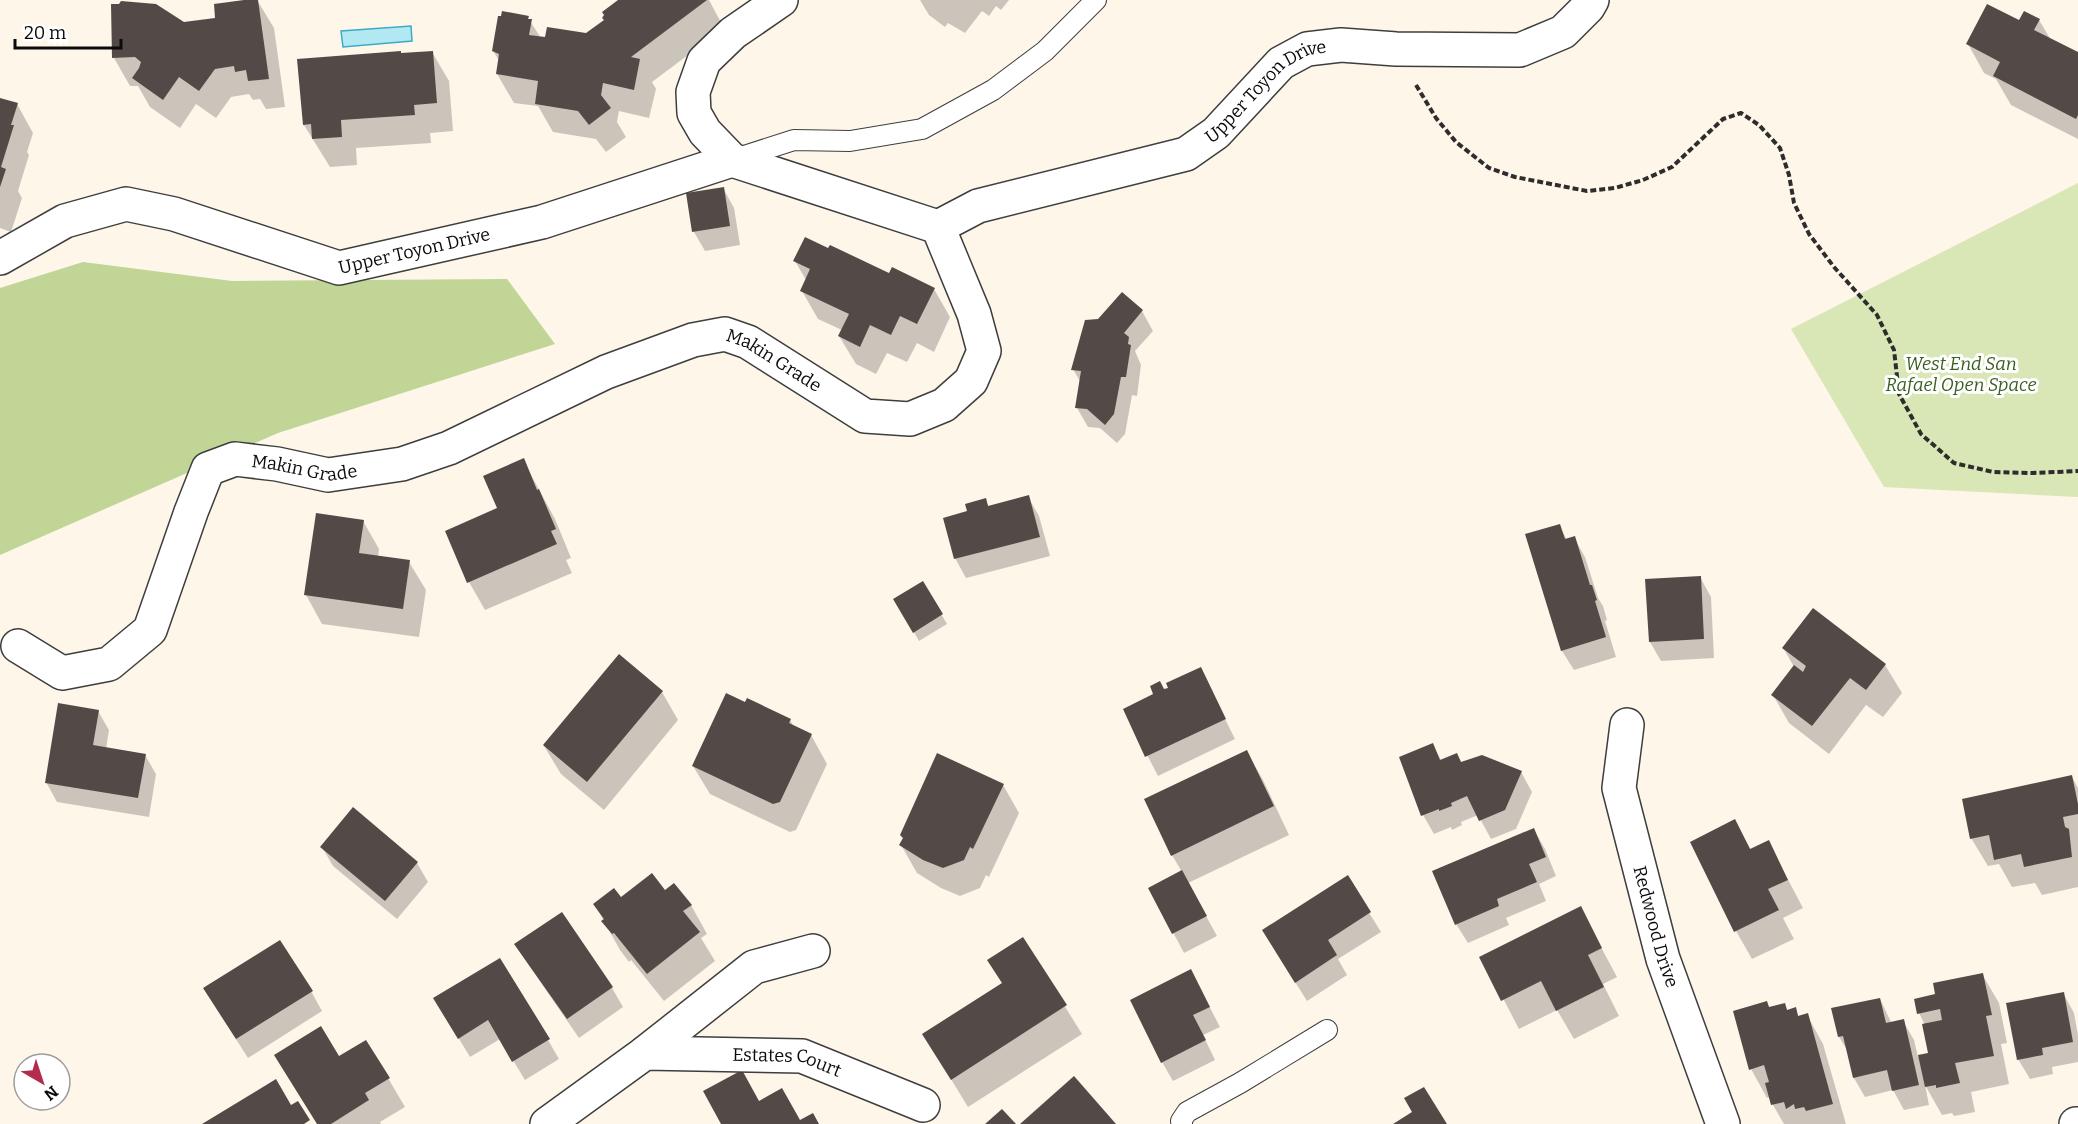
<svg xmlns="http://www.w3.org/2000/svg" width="2078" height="1124" font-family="Bitter,serif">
  <rect width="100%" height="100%" fill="#fef6e9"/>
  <path fill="#d9e6b6" d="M 2078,183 L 2078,497 L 1884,487 L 1791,329 Z"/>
  <path fill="#c0d596" d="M 83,262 L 232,281 L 507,279 L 555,344 L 278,433 L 0,555 L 0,288 Z"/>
  <path fill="#b1e8f2" stroke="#3cabc5" stroke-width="1.5" d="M 411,26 L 412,41 L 343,47 L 341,31 Z"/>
  <path fill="#0003" d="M 255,0 L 257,0 L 274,28 L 285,107 L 266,109 L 260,99 L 253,100 L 249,94 L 231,97 L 216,118 L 196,104 L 180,128 L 150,107 L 138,86 L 130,86 L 114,58 L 183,24 L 217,19 Z
    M 621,0 L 709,0 L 724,28 L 652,82 L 656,89 L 649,118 L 619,111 L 617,122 L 626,137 L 606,152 L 596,139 L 553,132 L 538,106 L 514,103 L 497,74 L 500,62 L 493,51 L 528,18 L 541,38 L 587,35 L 605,21 Z
    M 920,0 L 1009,0 L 1001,10 L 996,6 L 989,16 L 982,11 L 965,33 L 948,23 L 945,27 L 929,15 Z
    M 2039,20 L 2051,40 L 2078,54 L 2078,139 L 2011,105 L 1996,79 L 1984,73 L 1968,44 L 2019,22 Z
    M 432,52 L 449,81 L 453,131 L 430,133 L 431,143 L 356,148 L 357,165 L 330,167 L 304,125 Z
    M 0,99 L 17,104 L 33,133 L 27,152 L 29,155 L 18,191 L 22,198 L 11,232 L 0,228 Z
    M 723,188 L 734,208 L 740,245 L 705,251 L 694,232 Z
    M 795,261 L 934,289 L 950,317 L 934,352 L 917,343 L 907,362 L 887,353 L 876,374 L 856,364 L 839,336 L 842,330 L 818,319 L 802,291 L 806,280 Z
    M 1122,294 L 1142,311 L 1153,331 L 1135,351 L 1141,365 L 1137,396 L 1132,395 L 1125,434 L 1117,443 L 1100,428 L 1088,427 L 1077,408 L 1081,383 L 1073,369 L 1099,321 Z
    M 523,460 L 555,519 L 571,558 L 566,560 L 572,573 L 485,610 L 469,582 L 499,509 Z
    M 1028,497 L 1039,516 L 1050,556 L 966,578 L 955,558 L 969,512 L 985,500 L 989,507 Z
    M 363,521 L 379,549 L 378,557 L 409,562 L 426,590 L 419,637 L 322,624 L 306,595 Z
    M 1559,525 L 1567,540 L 1574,538 L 1585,557 L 1598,598 L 1603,606 L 1607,620 L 1605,621 L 1616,657 L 1574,670 L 1562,651 L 1527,535 Z
    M 1700,577 L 1711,597 L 1714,658 L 1661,661 L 1650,642 L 1647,581 Z
    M 923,583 L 947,624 L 919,641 L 895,600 Z
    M 1784,649 L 1885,665 L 1902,693 L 1883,717 L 1866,705 L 1829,754 L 1789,723 L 1773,695 L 1794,667 Z
    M 1200,669 L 1235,739 L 1158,776 L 1124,710 L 1164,691 Z
    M 662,692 L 678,720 L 604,810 L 561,774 L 544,746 Z
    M 98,711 L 109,730 L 106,749 L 145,755 L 156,774 L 149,817 L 57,802 L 46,782 Z
    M 790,720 L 794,727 L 811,735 L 827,764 L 796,830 L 790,832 L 710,794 L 693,766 Z
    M 1433,745 L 1441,760 L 1521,772 L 1532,792 L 1516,829 L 1491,839 L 1478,815 L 1461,822 L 1462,825 L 1452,830 L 1451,827 L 1434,834 L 1423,815 Z
    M 1247,752 L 1263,780 L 1289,835 L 1188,883 L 1217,936 L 1184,953 L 1150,889 L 1182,872 L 1172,855 Z
    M 2072,777 L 2078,788 L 2078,887 L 2042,895 L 2035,883 L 2012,887 L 1999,864 L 1988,866 L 1971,838 Z
    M 1003,785 L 1019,813 L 989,877 L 986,875 L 980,888 L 960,896 L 941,888 L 917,873 L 901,845 Z
    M 1735,821 L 1751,850 L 1768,842 L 1803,908 L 1783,918 L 1794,939 L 1752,959 L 1736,931 L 1692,843 Z
    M 1534,830 L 1545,849 L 1556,876 L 1539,884 L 1546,901 L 1506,918 L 1509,925 L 1468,943 L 1456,924 Z
    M 322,847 L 417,863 L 428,882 L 397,919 L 333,866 Z
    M 1347,877 L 1381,932 L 1338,959 L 1347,975 L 1307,1001 L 1275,950 Z
    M 621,899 L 691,905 L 707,934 L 701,938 L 715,961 L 664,1001 L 631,960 L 629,962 L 620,950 L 595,905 Z
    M 1580,908 L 1617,977 L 1603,984 L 1619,1016 L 1574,1039 L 1557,1010 L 1519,1029 L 1482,958 Z
    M 1023,939 L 1082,1034 L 968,1107 L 924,1035 L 1003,984 L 989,961 Z
    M 516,945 L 612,988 L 623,1007 L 579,1038 L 528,964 Z
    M 1191,971 L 1220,1027 L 1203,1035 L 1215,1060 L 1173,1081 L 1162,1062 Z
    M 1982,974 L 1999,1003 L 2007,1043 L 2001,1044 L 2009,1084 L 1971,1092 L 1975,1112 L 1954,1116 L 1952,1113 L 1942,1115 L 1925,1085 L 1929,1105 L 1904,1110 L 1893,1090 L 1865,1097 L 1854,1078 L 1849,1053 L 1839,1037 L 1880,999 L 1892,1024 L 1903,1021 L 1914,1040 L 1918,1057 L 1930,1054 L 1925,1025 L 1919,1013 L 1937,996 Z
    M 311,991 L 322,1011 L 248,1058 L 216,1008 Z
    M 2063,993 L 2074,1013 L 2078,1035 L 2078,1062 L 2052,1067 L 2053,1074 L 2030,1079 L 2018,1059 Z
    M 435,999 L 548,1040 L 559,1059 L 525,1080 L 500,1039 L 470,1057 Z
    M 1784,1005 L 1788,1011 L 1795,1009 L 1799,1017 L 1807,1015 L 1823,1044 L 1846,1124 L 1784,1124 L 1773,1105 L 1770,1097 L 1767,1098 L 1751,1069 L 1735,1012 L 1770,1009 Z
    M 339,1059 L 388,1078 L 405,1107 L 380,1122 L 381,1124 L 317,1124 Z"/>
  <path fill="#534a48" d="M 244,0 L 258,0 L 269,79 L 248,81 L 246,70 L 235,72 L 234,66 L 215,69 L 199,91 L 179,77 L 163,100 L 132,78 L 139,68 L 141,62 L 135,57 L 112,58 L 111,4 L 119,4 L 121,1 L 156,4 L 184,22 L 215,18 L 214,4 Z
    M 618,0 L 707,0 L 631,57 L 640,59 L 634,90 L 603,83 L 601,95 L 611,108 L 589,125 L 578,111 L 535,104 L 538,81 L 496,74 L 499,54 L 492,51 L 498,16 L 501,16 L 502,11 L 529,16 L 528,19 L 532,19 L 529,35 L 545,37 L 547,27 L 586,33 L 604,20 L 602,18 L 604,15 L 602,12 Z
    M 1987,4 L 2019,20 L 2024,11 L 2040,19 L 2034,30 L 2078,52 L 2078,115 L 2076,119 L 1993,76 L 2000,62 L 1966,44 Z
    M 401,51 L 401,53 L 433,51 L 437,103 L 414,105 L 415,115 L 341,120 L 342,137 L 312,139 L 311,124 L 303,125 L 297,59 Z
    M 0,98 L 18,103 L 11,125 L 14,125 L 1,167 L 6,169 L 0,187 Z
    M 724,187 L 730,226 L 692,232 L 686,193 Z
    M 805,237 L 828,248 L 830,245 L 889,273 L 892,267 L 935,288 L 917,324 L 900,316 L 891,335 L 870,325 L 860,347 L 838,336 L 849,314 L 800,291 L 810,269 L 793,261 Z
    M 1122,292 L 1143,310 L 1124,333 L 1129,337 L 1128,344 L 1131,345 L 1126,377 L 1121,377 L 1114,414 L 1105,425 L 1087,409 L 1075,408 L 1081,371 L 1071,370 L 1085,320 L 1098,319 Z
    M 524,458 L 537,490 L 539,489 L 556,529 L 551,531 L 557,544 L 467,583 L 445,531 L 497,508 L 483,476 Z
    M 1029,495 L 1040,537 L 954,559 L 943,518 L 967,511 L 965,504 L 986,498 L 988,506 Z
    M 316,513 L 364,520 L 359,553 L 410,560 L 403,609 L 304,595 Z
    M 1560,524 L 1565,539 L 1575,536 L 1590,585 L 1592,585 L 1597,600 L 1595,601 L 1606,637 L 1561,651 L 1525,534 Z
    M 1701,576 L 1704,639 L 1649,642 L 1645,579 Z
    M 923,581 L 943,614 L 913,633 L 893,599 Z
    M 1813,608 L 1886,664 L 1866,690 L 1850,678 L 1812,726 L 1771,695 L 1794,665 L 1803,672 L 1806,666 L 1782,648 Z
    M 619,654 L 663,691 L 587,782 L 543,745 Z
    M 1201,667 L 1226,719 L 1145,757 L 1123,709 L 1153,694 L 1150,686 L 1160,681 L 1164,689 L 1168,688 L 1166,683 Z
    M 726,693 L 745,702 L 747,698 L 791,719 L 789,723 L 812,734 L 780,802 L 773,804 L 692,766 Z
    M 58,703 L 99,710 L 93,745 L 146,754 L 138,798 L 45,783 Z
    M 1433,743 L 1440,760 L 1457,753 L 1461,762 L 1482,755 L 1522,771 L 1505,810 L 1479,821 L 1467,796 L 1451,803 L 1452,806 L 1439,811 L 1439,809 L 1421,816 L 1399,757 Z
    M 1247,750 L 1274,806 L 1171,856 L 1144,799 Z
    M 937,753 L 1004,784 L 973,849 L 970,847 L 964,860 L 943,868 L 923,860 L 899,845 L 903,838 L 900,835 Z
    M 2072,775 L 2078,804 L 2078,814 L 2063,817 L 2065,827 L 2069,829 L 2072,857 L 2024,867 L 2021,854 L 1994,860 L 1989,835 L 1970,839 L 1962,799 Z
    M 353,807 L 418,862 L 385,901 L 320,847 Z
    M 1735,819 L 1750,849 L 1769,840 L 1788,880 L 1768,889 L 1779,910 L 1734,932 L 1690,842 Z
    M 1534,828 L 1546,857 L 1529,864 L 1537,882 L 1497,899 L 1499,906 L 1455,925 L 1432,871 Z
    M 1182,870 L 1207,916 L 1172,934 L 1148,888 Z
    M 652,873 L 665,890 L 674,883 L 692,905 L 683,911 L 700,932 L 647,974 L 614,933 L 612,934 L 601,921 L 604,919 L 593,904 L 614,888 L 621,897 Z
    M 1348,875 L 1371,912 L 1328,940 L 1337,955 L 1295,983 L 1262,930 Z
    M 1581,906 L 1602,948 L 1588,955 L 1604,987 L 1556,1011 L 1541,981 L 1501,1001 L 1479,957 Z
    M 562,912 L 613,987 L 567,1019 L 514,944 Z
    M 1023,937 L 1067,1005 L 951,1080 L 922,1034 L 1002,983 L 987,960 Z
    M 280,940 L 313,991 L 236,1039 L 203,988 Z
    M 500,958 L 550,1039 L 512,1062 L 488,1020 L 458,1039 L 433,998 Z
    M 1191,969 L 1210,1007 L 1193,1015 L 1206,1040 L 1161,1063 L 1130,1000 Z
    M 1983,973 L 1992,1015 L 1986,1016 L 1994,1056 L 1955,1063 L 1960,1083 L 1936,1088 L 1936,1085 L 1925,1087 L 1918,1055 L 1928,1053 L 1922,1024 L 1942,1020 L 1940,1009 L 1917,1014 L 1914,999 L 1935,994 L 1933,983 Z
    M 2064,992 L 2073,1042 L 2042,1048 L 2043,1055 L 2017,1060 L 2006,1003 Z
    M 1880,998 L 1886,1023 L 1904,1019 L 1919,1085 L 1892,1091 L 1887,1070 L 1853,1078 L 1843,1036 L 1838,1037 L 1831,1008 Z
    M 1767,1001 L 1769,1007 L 1785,1003 L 1787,1010 L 1796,1007 L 1798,1016 L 1808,1013 L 1833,1104 L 1806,1111 L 1804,1107 L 1795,1109 L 1794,1104 L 1786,1109 L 1784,1102 L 1771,1105 L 1765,1083 L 1769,1082 L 1764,1065 L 1749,1070 L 1733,1011 Z
    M 321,1026 L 339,1056 L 366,1040 L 390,1078 L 365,1093 L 369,1100 L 331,1124 L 317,1124 L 274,1055 Z
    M 742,1070 L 759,1101 L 782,1088 L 800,1120 L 813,1113 L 819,1124 L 721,1124 L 703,1091 Z
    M 1074,1076 L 1116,1124 L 1020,1124 Z
    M 276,1079 L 291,1105 L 298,1101 L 310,1120 L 304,1124 L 202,1124 Z
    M 1424,1087 L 1447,1124 L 1393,1124 L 1412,1112 L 1404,1098 Z
    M 1002,1109 L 1016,1124 L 985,1124 Z"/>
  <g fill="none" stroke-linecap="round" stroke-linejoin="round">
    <g stroke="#3e3e3e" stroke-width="22">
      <path id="service" d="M 735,159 L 794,140 L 850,141 L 922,129 L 993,90 L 1045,51 L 1096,0
        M 1182,1124 L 1181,1121 L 1187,1112 L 1240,1083 L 1327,1030"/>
    </g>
    <g stroke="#3e3e3e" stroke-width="36">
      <g id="minor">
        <path id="s1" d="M 938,227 L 978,206 L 1186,154 L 1216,133 L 1281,63 L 1307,49 L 1341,45 L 1396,49 L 1520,50 L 1563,32 L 1588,7 L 1592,0"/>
        <path id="s2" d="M 0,258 L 65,221 L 126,204 L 174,214 L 339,268 L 542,222 L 732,160"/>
        <path id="s3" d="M 18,646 L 62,673 L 109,664 L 150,630 L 191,512 L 208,469 L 235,459 L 277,464 L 328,475 L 402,464 L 449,448 L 606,372 L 693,340 L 725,334 L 748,342 L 865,416 L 910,419 L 944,405 L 971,381 L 984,351 L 974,314 L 938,227 L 732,160 L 705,132 L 694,113 L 693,92 L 704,61 L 733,33 L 781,0"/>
        <path id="s4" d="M 1627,725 L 1619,788 L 1663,959 L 1723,1124"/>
        <path d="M 645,1053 L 754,967 L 813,951"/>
        <path id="s5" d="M 547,1124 L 645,1053 L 802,1056 L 923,1105"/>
        <path d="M 2076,1124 L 2078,1124"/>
      </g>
    </g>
    <path stroke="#2d2d2d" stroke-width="4" stroke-dasharray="6 3" stroke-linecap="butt" d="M 1416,85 L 1436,118 L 1456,142 L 1489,168 L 1515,177 L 1587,191 L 1615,188 L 1643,180 L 1672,167 L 1723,119 L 1741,113 L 1759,125 L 1780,148 L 1789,175 L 1794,203 L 1809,234 L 1834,267 L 1877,315 L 1894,350 L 1899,394 L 1921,434 L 1954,463 L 1993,472 L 2032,473 L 2078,471"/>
    <use href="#service" stroke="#fff" stroke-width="20"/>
    <use href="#minor" stroke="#fff" stroke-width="33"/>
  </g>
  <g text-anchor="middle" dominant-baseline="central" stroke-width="6" stroke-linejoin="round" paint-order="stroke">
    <g font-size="18" fill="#0b0b0b" stroke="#fff">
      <text stroke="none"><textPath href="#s1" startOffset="363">Upper Toyon Drive</textPath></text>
      <text stroke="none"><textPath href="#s2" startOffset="438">Upper Toyon Drive</textPath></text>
      <text stroke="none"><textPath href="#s3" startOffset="927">Makin Grade</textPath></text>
      <text stroke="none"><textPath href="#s3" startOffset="423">Makin Grade</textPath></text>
      <text stroke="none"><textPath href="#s4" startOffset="207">Redwood Drive</textPath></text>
      <text stroke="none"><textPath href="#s5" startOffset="264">Estates Court</textPath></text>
    </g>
    <g font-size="18" font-style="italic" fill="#395e1f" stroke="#fff">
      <text x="1961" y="364">West End San<tspan x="1961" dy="21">Rafael Open Space</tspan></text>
    </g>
  </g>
  <g transform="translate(42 1082) rotate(141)"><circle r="28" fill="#ffffff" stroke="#9d9d9d" stroke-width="1.5"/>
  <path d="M0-4.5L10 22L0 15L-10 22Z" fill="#b32b4e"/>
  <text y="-9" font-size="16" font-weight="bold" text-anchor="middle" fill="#0b0b0b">N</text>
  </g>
  <path d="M15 39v9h106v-9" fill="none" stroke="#0b0b0b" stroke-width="3"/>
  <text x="24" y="39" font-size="18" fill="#0b0b0b" stroke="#ffffff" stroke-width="4.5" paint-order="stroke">20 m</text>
</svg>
